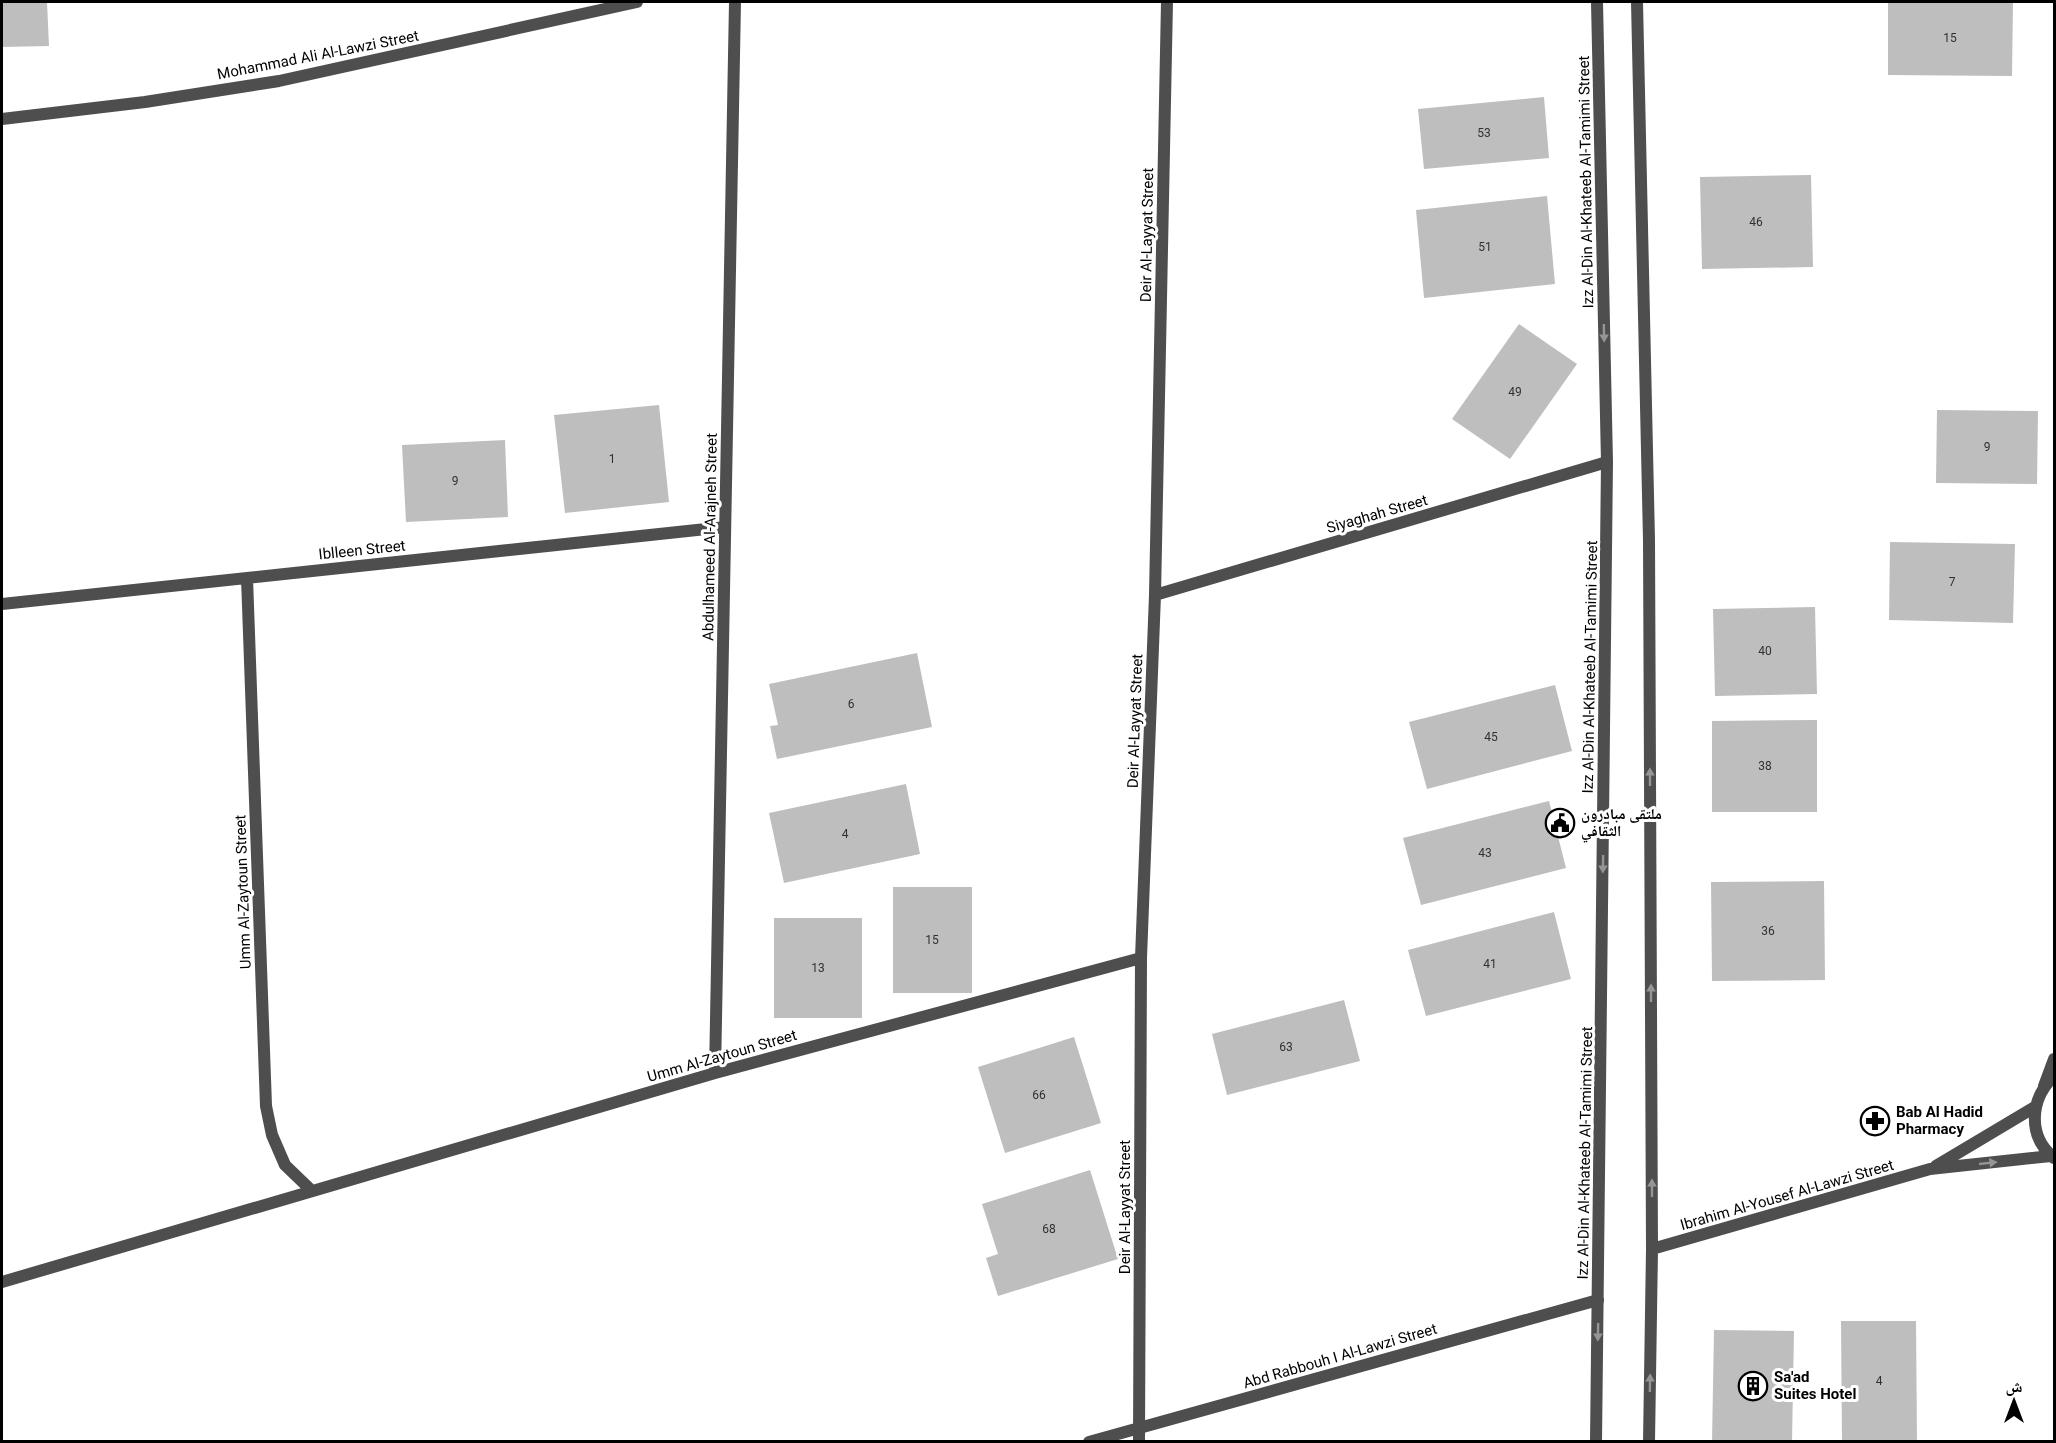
<svg xmlns="http://www.w3.org/2000/svg" width="2056" height="1443" font-family="Roboto,'Noto Naskh Arabic',sans-serif">
  <rect width="100%" height="100%" fill="#fff"/>
  <path fill="#bebebe" d="M 2,2 L 47,2 L 49,46 L 2,47 Z
    M 1888,2 L 2013,2 L 2012,76 L 1888,75 Z
    M 1544,97 L 1549,158 L 1424,169 L 1418,109 Z
    M 1811,175 L 1813,267 L 1702,269 L 1700,177 Z
    M 1547,196 L 1555,284 L 1424,298 L 1416,210 Z
    M 1519,324 L 1577,364 L 1510,459 L 1452,419 Z
    M 659,405 L 669,502 L 565,513 L 554,415 Z
    M 1937,410 L 2038,411 L 2037,484 L 1936,483 Z
    M 505,440 L 508,517 L 406,522 L 402,445 Z
    M 1890,542 L 2015,544 L 2013,623 L 1889,620 Z
    M 1815,607 L 1817,694 L 1715,696 L 1713,609 Z
    M 917,653 L 932,727 L 777,759 L 770,726 L 778,725 L 769,684 Z
    M 1555,685 L 1572,751 L 1427,789 L 1409,722 Z
    M 1817,720 L 1817,812 L 1712,812 L 1712,721 Z
    M 906,784 L 920,854 L 784,883 L 769,813 Z
    M 1549,801 L 1566,868 L 1421,905 L 1403,838 Z
    M 1824,881 L 1825,980 L 1712,981 L 1711,882 Z
    M 893,887 L 972,887 L 972,993 L 893,993 Z
    M 1554,912 L 1571,979 L 1426,1016 L 1408,950 Z
    M 774,918 L 862,918 L 862,1018 L 774,1018 Z
    M 1344,1000 L 1360,1061 L 1227,1095 L 1212,1034 Z
    M 1074,1037 L 1101,1123 L 1005,1153 L 978,1067 Z
    M 1090,1170 L 1118,1259 L 998,1296 L 986,1258 L 998,1254 L 982,1204 Z
    M 1841,1321 L 1916,1321 L 1917,1442 L 1842,1442 Z
    M 1714,1330 L 1794,1331 L 1792,1442 L 1712,1442 Z"/>
  <g fill="none" stroke-linecap="round" stroke-linejoin="round">
    <path stroke="#4e4e4e" stroke-width="12" d="M 2,119 L 145,102 L 279,81 L 637,2
      M 247,578 L 266,1106 L 272,1135 L 285,1165 L 312,1191
      M 1155,595 L 1607,462
      M 2,604 L 725,527
      M 715,1073 L 735,2
      M 2044,1086 L 2054,1059
      M 2,1282 L 715,1073 L 1141,958
      M 1089,1442 L 1598,1300
      M 1139,1442 L 1141,958 L 1155,595 L 1167,2"/>
    <path stroke="#4e4e4e" stroke-width="12" d="M 1637,2 L 1649,540 L 1652,1249 L 1649,1442
      M 2054,1076 C 2030,1099 2027,1136 2054,1158
      M 1936,1166 L 2035,1107
      M 1652,1249 L 1930,1169 L 2051,1156
      M 1596,1442 L 1607,462 L 1597,2"/>
  </g>
  <defs><path id="oneway-solid" d="M-6-.8H1V-3.2L6.5 0L1 3.2V.8H-6Z" transform="scale(1.5)"/></defs>
  <g fill="#959595">
    <use href="#oneway-solid" transform="translate(1604 333) rotate(89)"/>
    <use href="#oneway-solid" transform="translate(1650 777) rotate(-90)"/>
    <use href="#oneway-solid" transform="translate(1603 864) rotate(91)"/>
    <use href="#oneway-solid" transform="translate(1651 993) rotate(-90)"/>
    <use href="#oneway-solid" transform="translate(1988 1163) rotate(-6)"/>
    <use href="#oneway-solid" transform="translate(1652 1188) rotate(-90)"/>
    <use href="#oneway-solid" transform="translate(1598 1332) rotate(91)"/>
    <use href="#oneway-solid" transform="translate(1650 1383) rotate(-89)"/>
  </g>
  <defs>
    <g id="civic-ring" transform="scale(1.5)"><circle r="9.5" fill="#fff" stroke="#000" stroke-width="1.5"/><path d="M-.6-6.5H3V-4.5H.6V-3L4-1V1h2V6H-6V1h2V-1L-.6-3ZM-1.2 2.5V6h2.4V2.5Z" fill="#000"/></g>
    <g id="pharmacy-ring" transform="scale(1.5)"><circle r="9.5" fill="#fff" stroke="#000" stroke-width="1.5"/><path d="M-2-6h4v4h4v4h-4v4h-4v-4h-4v-4h4Z" fill="#000"/></g>
    <g id="building-ring" transform="scale(1.5)"><circle r="9.5" fill="#fff" stroke="#000" stroke-width="1.5"/><path d="M-4-6H4V6H1V3H-1V6H-4ZM-2.5-4.3h1.7v1.8h-1.7ZM.8-4.3h1.7v1.8H.8ZM-2.5-1h1.7V.8h-1.7ZM.8-1h1.7V.8H.8Z" fill="#000"/></g>
  </defs>
  <g fill-rule="evenodd">
    <use href="#civic-ring" x="1560" y="823"/>
    <use href="#pharmacy-ring" x="1875" y="1121"/>
    <use href="#building-ring" x="1753" y="1386"/>
  </g>
  <g text-anchor="middle" dominant-baseline="central" stroke-width="6" stroke-linejoin="round" paint-order="stroke">
    <g font-size="12" fill="#303030">
      <text x="1950" y="38">15</text>
      <text x="1484" y="133">53</text>
      <text x="1756" y="222">46</text>
      <text x="1485" y="247">51</text>
      <text x="1515" y="392">49</text>
      <text x="1987" y="447">9</text>
      <text x="612" y="459">1</text>
      <text x="455" y="481">9</text>
      <text x="1952" y="582">7</text>
      <text x="1765" y="651">40</text>
      <text x="851" y="704">6</text>
      <text x="1491" y="737">45</text>
      <text x="1765" y="766">38</text>
      <text x="845" y="834">4</text>
      <text x="1485" y="853">43</text>
      <text x="1768" y="931">36</text>
      <text x="932" y="940">15</text>
      <text x="1490" y="964">41</text>
      <text x="818" y="968">13</text>
      <text x="1286" y="1047">63</text>
      <text x="1039" y="1095">66</text>
      <text x="1049" y="1229">68</text>
      <text x="1879" y="1381">4</text>
    </g>
    <g font-size="15" fill="#000" stroke="#fff">
      <text transform="translate(318 55) rotate(-11)">Mohammad Ali Al-Lawzi Street</text>
      <text transform="translate(1586 182) rotate(-91)">Izz Al-Din Al-Khateeb Al-Tamimi Street</text>
      <text transform="translate(1147 235) rotate(-89)">Deir Al-Layyat Street</text>
      <text transform="translate(1377 514) rotate(-16)">Siyaghah Street</text>
      <text transform="translate(710 537) rotate(-89)">Abdulhameed Al-Arajneh Street</text>
      <text transform="translate(362 550) rotate(-6)">Iblleen Street</text>
      <text transform="translate(1590 667) rotate(-89)">Izz Al-Din Al-Khateeb Al-Tamimi Street</text>
      <text transform="translate(1135 721) rotate(-88)">Deir Al-Layyat Street</text>
      <text transform="translate(243 892) rotate(-92)">Umm Al-Zaytoun Street</text>
      <text transform="translate(722 1056) rotate(-16)">Umm Al-Zaytoun Street</text>
      <text transform="translate(1585 1153) rotate(-89)">Izz Al-Din Al-Khateeb Al-Tamimi Street</text>
      <text transform="translate(1787 1195) rotate(-16)">Ibrahim Al-Yousef Al-Lawzi Street</text>
      <text transform="translate(1125 1207) rotate(-90)">Deir Al-Layyat Street</text>
      <text transform="translate(1340 1356) rotate(-16)">Abd Rabbouh I Al-Lawzi Street</text>
    </g>
    <g font-size="15" font-weight="bold" fill="#000" stroke="#fff" text-anchor="start">
      <text x="1581" y="814">ملتقى مبادرون<tspan x="1581" dy="17">الثقافي</tspan></text>
      <text x="1896" y="1112">Bab Al Hadid<tspan x="1896" dy="17">Pharmacy</tspan></text>
      <text x="1774" y="1377">Sa'ad<tspan x="1774" dy="17">Suites Hotel</tspan></text>
    </g>
  </g>
  <rect width="2056" height="1443" fill="none" stroke="#000000" stroke-width="6"/>
  <g transform="translate(2014 1401)" stroke="#ffffff" stroke-width="4.5" paint-order="stroke">
  <path d="M0-4.5L10 22L0 15L-10 22Z" fill="#000000"/>
  <text y="-9" font-size="16" font-weight="bold" text-anchor="middle" fill="#000000">ش</text>
  </g>
</svg>
